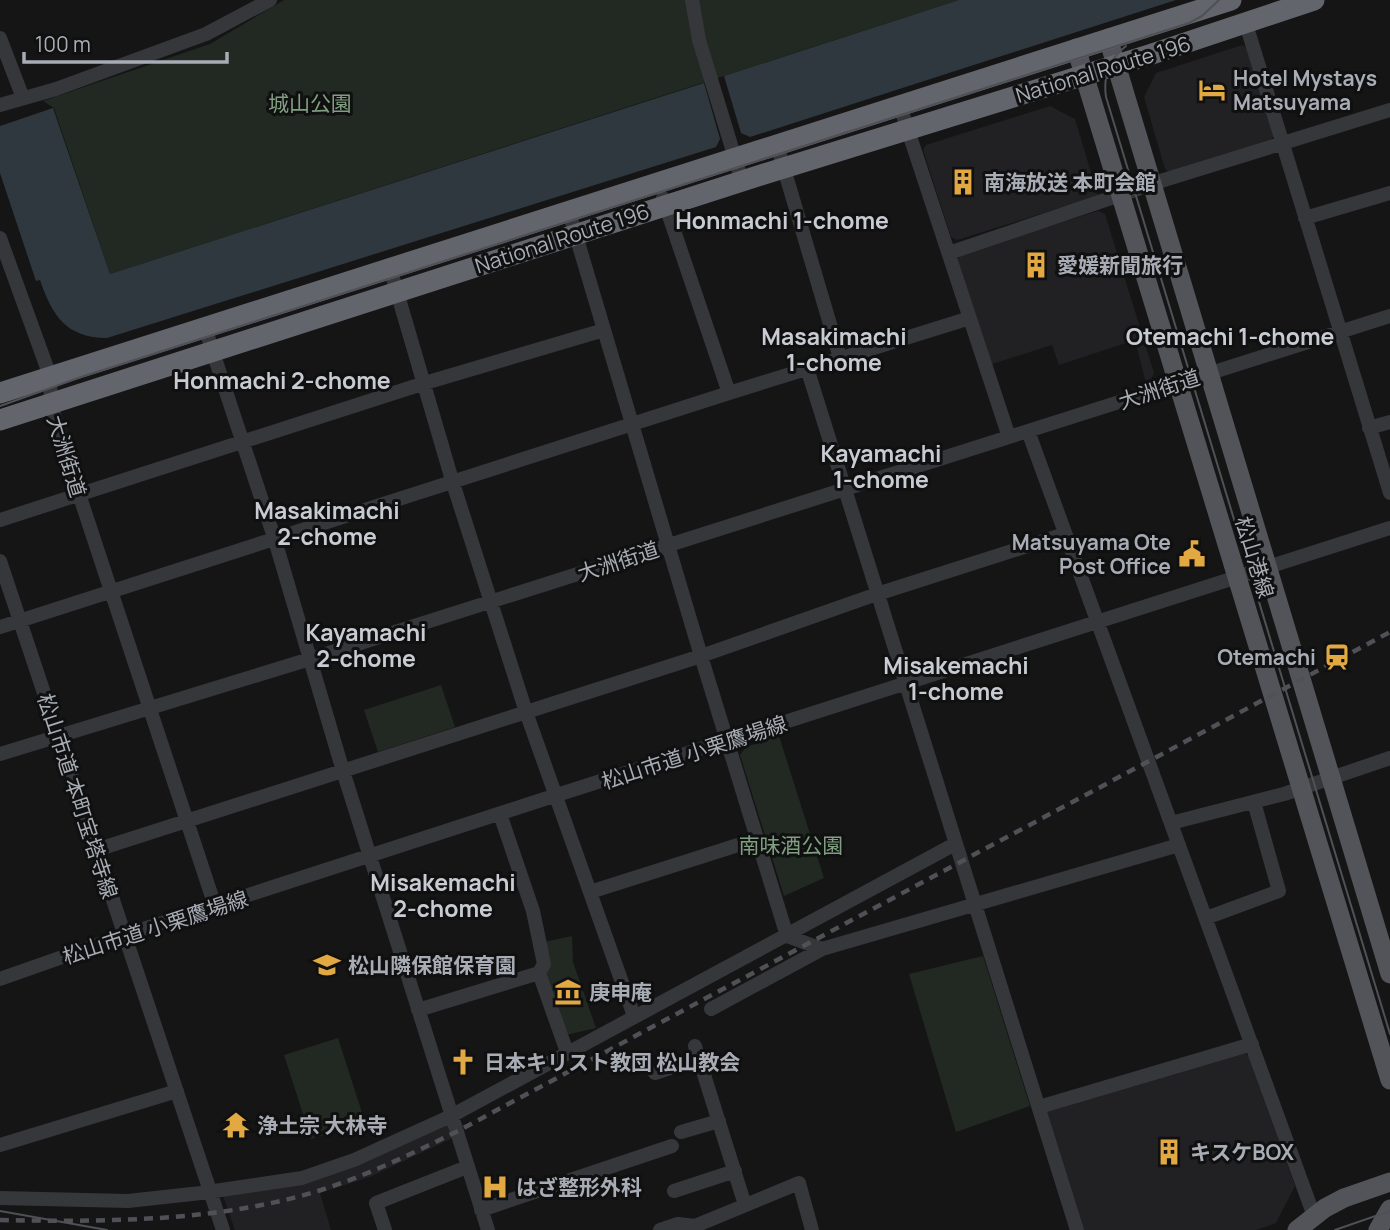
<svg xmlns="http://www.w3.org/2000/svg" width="1390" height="1230" font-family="Manrope,'Noto Sans JP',sans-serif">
  <rect width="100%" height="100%" fill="#151516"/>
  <path fill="#212123" d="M 1242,45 L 1247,48 L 1274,135 L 1271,140 L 1169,172 L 1165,169 L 1144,97 L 1156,73 Z
    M 1050,106 L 1075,119 L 1098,196 L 957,240 L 951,237 L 923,150 L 926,145 Z
    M 1098,211 L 1105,214 L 1154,373 L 1150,382 L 1146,383 L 1135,340 L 1059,365 L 1052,345 L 992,364 L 958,260 L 960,254 Z
    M 1243,1052 L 1249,1056 L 1295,1186 L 1276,1223 L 1256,1230 L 1084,1230 L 1047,1111 Z
    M 451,1117 L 457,1136 L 370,1177 L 320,1193 L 331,1230 L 235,1230 L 223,1196 L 301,1177 Z"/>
  <path fill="#212922" d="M 284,0 L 959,0 L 110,274 L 54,108 L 43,101 L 210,44 Z
    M 441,685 L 455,727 L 378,752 L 364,710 Z
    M 779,736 L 824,878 L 784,896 L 740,755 L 746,747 Z
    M 572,936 L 573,962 L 596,1028 L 566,1035 L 546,975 L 544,942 Z
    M 983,956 L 1030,1106 L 956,1132 L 909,974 Z
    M 338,1038 L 365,1122 L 311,1139 L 284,1055 Z"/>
  <path fill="#2f383e" d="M 959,0 L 1176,0 L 750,137 L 741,133 L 724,76 Z
    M 704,83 L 720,139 L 716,147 L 107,338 C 66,338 52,315 40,280 L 36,281 L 0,173 L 0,126 L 53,108 L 110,274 Z"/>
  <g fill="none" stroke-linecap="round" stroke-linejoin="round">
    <path stroke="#36373b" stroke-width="14" d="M 692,0 L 699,40 L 742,181
      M 1246,24 L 1390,493
      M 0,38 L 23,98
      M 0,105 L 56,89 L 206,34 L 270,0
      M 900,106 L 1009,437
      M 777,145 L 840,358
      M 663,198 L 729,393 L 970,318
      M 569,212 L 701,656 L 787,936 L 822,949 L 1179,845
      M 1305,218 L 1390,193
      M 0,238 L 50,376 L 51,405 L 79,494 L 215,906
      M 949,253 L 1164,180 L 1390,110
      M 390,268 L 452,480 L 526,712 L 634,1016
      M 205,328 L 274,537 L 343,771 L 488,1230
      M 807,368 L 1077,1230
      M 1369,428 L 1390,422
      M 1028,431 L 1314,1216
      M 0,520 L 425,383 L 604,330
      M 0,561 L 223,1230
      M 0,627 L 729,393
      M 0,754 L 310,659 L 1390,316
      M 500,814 L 533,911 L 544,964 L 539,973
      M 1171,823 L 1284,794 L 1390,758
      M 96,850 L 701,656 L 877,594 L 1065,534
      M 590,892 L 757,839
      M 1206,918 L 1279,891 L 1254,802
      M 0,979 L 125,935 L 532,803 L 1390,528
      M 711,1009 L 822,949
      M 418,1010 L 539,973 L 567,1052
      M 695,1046 L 745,1205
      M 655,1073 L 699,1058
      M 1039,1107 L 1252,1044
      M 681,1132 L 719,1121
      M 0,1145 L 177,1091
      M 674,1191 L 735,1171
      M 0,1198 L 128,1201 L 201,1193 L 302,1178 L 354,1160 L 451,1116 L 955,844
      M 481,1210 L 672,1146
      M 385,1230 L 376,1203 L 467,1167
      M 660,1230 L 678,1224 L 695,1226 L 799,1183 L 812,1230"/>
    <path stroke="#52545a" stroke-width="19" d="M 1108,38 L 1390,974
      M 1076,48 L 1390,1080
      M 1297,1230 L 1325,1208 L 1344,1198 L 1390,1182
      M 1378,1230 L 1390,1209"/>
    <path stroke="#62656c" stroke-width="21" d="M 0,393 L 1231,0
      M 0,420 L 761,175 L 1149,55 L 1314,0"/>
    <path stroke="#4f5156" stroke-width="2" d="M 1126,46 C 1109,59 1103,76 1106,97 L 1390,1034
      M 0,406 L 81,377 L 1189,23 L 1202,16 L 1219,0
      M 0,1211 L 107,1230
      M 1335,1230 L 1390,1211"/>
    <path stroke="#4f5156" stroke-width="4.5" stroke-dasharray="9 7" stroke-linecap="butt" d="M 0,1220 C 105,1222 217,1222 318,1191 C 366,1176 411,1154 456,1132 L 1390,632"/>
  </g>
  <defs>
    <g id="hotel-bare" transform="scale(2.1)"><path d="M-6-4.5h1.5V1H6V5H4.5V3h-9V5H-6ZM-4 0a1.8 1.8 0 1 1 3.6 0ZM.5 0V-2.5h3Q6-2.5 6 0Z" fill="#e2a841" stroke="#101011" stroke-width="2.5" paint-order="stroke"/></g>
    <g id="building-bare" transform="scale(2.1)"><path d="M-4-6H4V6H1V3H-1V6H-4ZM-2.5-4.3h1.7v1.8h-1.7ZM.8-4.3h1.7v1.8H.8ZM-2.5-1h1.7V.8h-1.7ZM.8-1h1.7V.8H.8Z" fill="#e2a841" stroke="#101011" stroke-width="2.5" paint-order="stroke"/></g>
    <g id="civic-bare" transform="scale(2.1)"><path d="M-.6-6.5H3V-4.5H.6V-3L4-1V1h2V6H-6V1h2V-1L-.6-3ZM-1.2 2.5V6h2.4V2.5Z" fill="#e2a841" stroke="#101011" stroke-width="2.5" paint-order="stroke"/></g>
    <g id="station-bare" transform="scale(2.1)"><path d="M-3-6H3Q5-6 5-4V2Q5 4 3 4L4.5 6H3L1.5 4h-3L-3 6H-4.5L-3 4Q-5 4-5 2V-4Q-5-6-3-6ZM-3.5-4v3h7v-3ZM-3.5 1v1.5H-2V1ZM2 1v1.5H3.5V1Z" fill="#e2a841" stroke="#101011" stroke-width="2.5" paint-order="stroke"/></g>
    <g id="school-bare" transform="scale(2.1)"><path d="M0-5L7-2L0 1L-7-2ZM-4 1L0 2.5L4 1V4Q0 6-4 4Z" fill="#e2a841" stroke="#101011" stroke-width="2.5" paint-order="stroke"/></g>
    <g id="museum-bare" transform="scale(2.1)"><path d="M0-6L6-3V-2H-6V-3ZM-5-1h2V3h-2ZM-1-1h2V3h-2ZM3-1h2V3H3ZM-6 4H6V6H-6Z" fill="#e2a841" stroke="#101011" stroke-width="2.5" paint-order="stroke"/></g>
    <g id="church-bare" transform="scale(2.1)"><path d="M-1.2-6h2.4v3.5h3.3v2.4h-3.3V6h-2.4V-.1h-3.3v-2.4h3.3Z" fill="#e2a841" stroke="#101011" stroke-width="2.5" paint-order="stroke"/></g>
    <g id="temple-bare" transform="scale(2.1)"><path d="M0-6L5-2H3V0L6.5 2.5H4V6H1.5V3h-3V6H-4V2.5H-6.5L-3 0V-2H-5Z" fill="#e2a841" stroke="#101011" stroke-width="2.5" paint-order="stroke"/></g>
    <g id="hospital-bare" transform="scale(2.1)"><path d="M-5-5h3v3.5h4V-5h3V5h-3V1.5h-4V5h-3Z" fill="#e2a841" stroke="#101011" stroke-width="2.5" paint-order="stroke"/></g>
  </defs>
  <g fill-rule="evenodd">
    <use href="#hotel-bare" x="1212" y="90"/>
    <use href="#building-bare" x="963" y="182"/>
    <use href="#building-bare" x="1036" y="265"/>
    <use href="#civic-bare" x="1192" y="554"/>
    <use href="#station-bare" x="1337" y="657"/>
    <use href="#school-bare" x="327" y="965"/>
    <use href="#museum-bare" x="568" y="992"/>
    <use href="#church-bare" x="463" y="1062"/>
    <use href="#temple-bare" x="236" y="1125"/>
    <use href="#building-bare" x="1169" y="1152"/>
    <use href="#hospital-bare" x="495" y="1187"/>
  </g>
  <g text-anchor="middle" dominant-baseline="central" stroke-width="6" stroke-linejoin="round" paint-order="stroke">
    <g font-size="21" fill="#a8acb5" stroke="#101011">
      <text transform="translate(1103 69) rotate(-17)">National Route 196</text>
      <text transform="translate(562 238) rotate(-18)">National Route 196</text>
      <text transform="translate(1159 389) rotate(-18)">大洲街道</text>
      <text transform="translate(67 456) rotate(73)">大洲街道</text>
      <text transform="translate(1255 557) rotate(73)">松山港線</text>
      <text transform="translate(618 561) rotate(-18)">大洲街道</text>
      <text transform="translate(694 752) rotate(-18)">松山市道 小栗鷹場線</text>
      <text transform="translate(78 796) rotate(72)">松山市道 本町宝塔寺線</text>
      <text transform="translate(155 927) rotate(-18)">松山市道 小栗鷹場線</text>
    </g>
    <g font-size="21" font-weight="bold" fill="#a8acb5" stroke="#101011" text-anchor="start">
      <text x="1233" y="78">Hotel Mystays<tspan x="1233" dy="24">Matsuyama</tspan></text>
      <text x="984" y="182">南海放送 本町会館</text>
      <text x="1057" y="265">愛媛新聞旅行</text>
      <text x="1171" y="542" text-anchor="end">Matsuyama Ote<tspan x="1171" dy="24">Post Office</tspan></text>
      <text x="1316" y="657" text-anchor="end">Otemachi</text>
      <text x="348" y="965">松山隣保館保育園</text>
      <text x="589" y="992">庚申庵</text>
      <text x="484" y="1062">日本キリスト教団 松山教会</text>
      <text x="257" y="1125">浄土宗 大林寺</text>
      <text x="1190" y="1152">キスケBOX</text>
      <text x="516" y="1187">はざ整形外科</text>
    </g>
    <g font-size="21" fill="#809f81" stroke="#101011">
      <text x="310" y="103">城山公園</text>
      <text x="791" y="845">南味酒公園</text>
    </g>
    <g font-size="23" font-weight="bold" fill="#c8cbd2" stroke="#101011">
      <text x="782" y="220">Honmachi 1-chome</text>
      <text x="834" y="336">Masakimachi<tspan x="834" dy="26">1-chome</tspan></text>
      <text x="1230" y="336">Otemachi 1-chome</text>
      <text x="282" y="380">Honmachi 2-chome</text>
      <text x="881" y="453">Kayamachi<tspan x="881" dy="26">1-chome</tspan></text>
      <text x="327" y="510">Masakimachi<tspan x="327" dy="26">2-chome</tspan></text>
      <text x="366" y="632">Kayamachi<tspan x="366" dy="26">2-chome</tspan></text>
      <text x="956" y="665">Misakemachi<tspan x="956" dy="26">1-chome</tspan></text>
      <text x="443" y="882">Misakemachi<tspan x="443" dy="26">2-chome</tspan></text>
    </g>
  </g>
  <path d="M24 52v10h203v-10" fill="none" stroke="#a8acb5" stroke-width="3.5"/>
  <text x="35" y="52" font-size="21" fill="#a8acb5" stroke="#101011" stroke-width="5" paint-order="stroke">100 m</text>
</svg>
